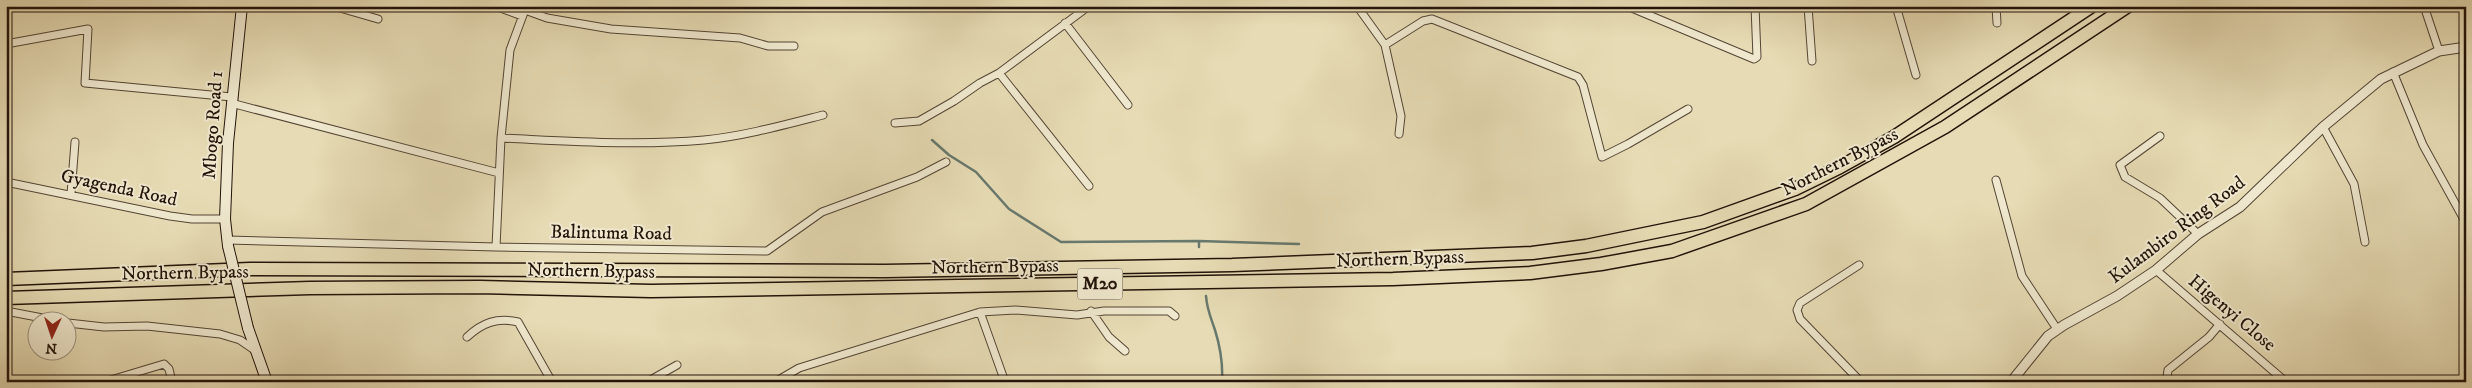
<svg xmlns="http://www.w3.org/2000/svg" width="2472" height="388" font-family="'IM FELL DW Pica',serif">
  <rect width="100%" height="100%" fill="#e6dbb4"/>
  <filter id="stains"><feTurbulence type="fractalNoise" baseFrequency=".004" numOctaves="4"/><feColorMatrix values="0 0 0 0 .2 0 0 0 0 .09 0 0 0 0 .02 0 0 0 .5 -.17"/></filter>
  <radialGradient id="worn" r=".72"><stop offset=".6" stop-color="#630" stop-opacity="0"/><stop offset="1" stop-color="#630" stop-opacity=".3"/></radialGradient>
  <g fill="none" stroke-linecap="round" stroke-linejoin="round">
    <path stroke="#68786d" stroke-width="2.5" d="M 932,140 L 949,155 L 976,172 L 1009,209 L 1061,242 L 1199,241 L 1299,244
      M 1199,241 L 1199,247
      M 1206,296 C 1207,310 1211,318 1215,330 C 1220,346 1223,365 1222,382"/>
    <g stroke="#534534" stroke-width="9">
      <path id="minor" d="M 333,6 L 378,19
        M 495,6 L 522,16
        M 1357,6 L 1385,45 L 1423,21 L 1432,19 L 1578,77 L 1583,85 L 1602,157 L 1628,144 L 1688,109
        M 1627,6 L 1754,59 L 1757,57 L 1755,6
        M 1791,6 L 1798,7
        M 1808,6 L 1812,61
        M 1896,6 L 1916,75
        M 1996,6 L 1997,23
        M 2424,6 L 2439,51
        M 525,10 L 547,18 L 611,29 L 740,38 L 768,46 L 794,46
        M 1065,23 L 1128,105
        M 6,44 L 88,29 L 85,83 L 232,97
        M 1385,45 L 1401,116 L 1399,134
        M 2393,72 L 2423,145 L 2466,223
        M 999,73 L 1089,186
        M 231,103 L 499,173
        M 895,123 L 919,121 L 954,101 L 980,83 L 999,73 L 1089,6
        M 2323,127 L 2354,184 L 2365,242
        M 2160,136 L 2120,165 L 2125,177 L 2160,198 L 2198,234
        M 501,138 C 568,141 637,146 704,140 C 744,136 784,125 823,115
        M 1996,180 L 2022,276 L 2057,329
        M 6,182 L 170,216 L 192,219 L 225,219
        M 71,194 L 75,142
        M 227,240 L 496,247 L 767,251 L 822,212 L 917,177 L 946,162
        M 496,247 L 501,138 L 510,50 L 526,7
        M 1859,265 L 1800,303 L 1797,310 L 1800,319 L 1861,382
        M 2156,270 L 2286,382
        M 1091,311 L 1109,337 L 1125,351
        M 11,312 L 53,320
        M 980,312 L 1015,310 L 1077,315 L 1104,311 L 1169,311 L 1175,316
        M 68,323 L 104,327 L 147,326 L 220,334 L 240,340 L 256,351
        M 467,337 C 482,323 497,317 518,322 L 552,382
        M 104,382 L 164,364 L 169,369 L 172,382
        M 647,382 L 677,365
        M 775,382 L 799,368 L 980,312 L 1005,382
        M 2171,382 L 2167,377 L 2168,370 L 2209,337 L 2220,324"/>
    </g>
    <g stroke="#534534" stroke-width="11">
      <path id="tertiary" d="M 2011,382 L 2048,336 L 2064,325 L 2117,296 L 2156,270 L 2198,234 L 2240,207 L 2323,127 L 2381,79 L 2439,51 L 2466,47"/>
    </g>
    <g stroke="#221309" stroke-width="12">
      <path id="secondary" d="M 228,246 L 225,219 L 228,143 L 242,6
        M 248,328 L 267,382"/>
    </g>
    <g stroke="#221309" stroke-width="15">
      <path id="motorway" d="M 6,279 L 250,269 L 885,271 L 1232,265 L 1532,253 L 1586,246 L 1703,222 L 1795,189 L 1840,167 L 1894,137 L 2092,6
        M 6,298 L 310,288 L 480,287 L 651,291 L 1393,279 L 1530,273 L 1601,264 L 1672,251 L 1806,204 L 1945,127 L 2128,6"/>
    </g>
    <use href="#minor" stroke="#efe8ce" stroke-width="7"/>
    <use href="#tertiary" stroke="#efe8ce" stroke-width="9"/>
    <use href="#secondary" stroke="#efe8ce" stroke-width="10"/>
    <use href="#motorway" stroke="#e6dbb4" stroke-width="12"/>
    <g stroke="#221309" stroke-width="12" stroke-linecap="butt">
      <path id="secondary-bridge" d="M 228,246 L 248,328"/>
    </g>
    <use href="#secondary-bridge" stroke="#efe8ce" stroke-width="10"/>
  </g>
  <g text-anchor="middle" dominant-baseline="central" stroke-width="4" stroke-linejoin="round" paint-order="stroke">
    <rect fill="#efe8ce" stroke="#605344" stroke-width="1" x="1077.5" y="268.5" width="45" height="31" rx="4"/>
    <g font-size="18" font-weight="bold" fill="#221309">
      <text x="1100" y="284">M20</text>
    </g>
    <g font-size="19" fill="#221309" stroke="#efe8ce">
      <text transform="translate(213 125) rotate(-86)">Mbogo Road 1</text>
      <text transform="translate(1840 162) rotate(-27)">Northern Bypass</text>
      <text transform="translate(119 188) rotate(12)">Gyagenda Road</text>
      <text transform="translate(2177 230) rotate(-37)">Kulambiro Ring Road</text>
      <text transform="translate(611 233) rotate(1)">Balintuma Road</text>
      <text transform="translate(1400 259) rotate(-2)">Northern Bypass</text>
      <text transform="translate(995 267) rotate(-1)">Northern Bypass</text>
      <text transform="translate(591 271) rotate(1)">Northern Bypass</text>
      <text transform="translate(185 273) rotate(-1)">Northern Bypass</text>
      <text transform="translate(2232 313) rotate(40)">Higenyi Close</text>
    </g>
  </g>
  <rect width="2472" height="388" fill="none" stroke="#e6dbb4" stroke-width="25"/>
  <rect x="8" y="8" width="2457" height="373" fill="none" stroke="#221309" stroke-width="2.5"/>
  <rect x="12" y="12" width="2447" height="363" fill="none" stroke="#221309"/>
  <g transform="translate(52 336) rotate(183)"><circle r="24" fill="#efe8ce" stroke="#9d937f"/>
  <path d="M0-4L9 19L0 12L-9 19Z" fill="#8f2418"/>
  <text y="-8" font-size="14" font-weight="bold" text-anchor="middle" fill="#221309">N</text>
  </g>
  <rect width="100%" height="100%" filter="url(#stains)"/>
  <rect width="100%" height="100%" fill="url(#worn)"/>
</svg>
